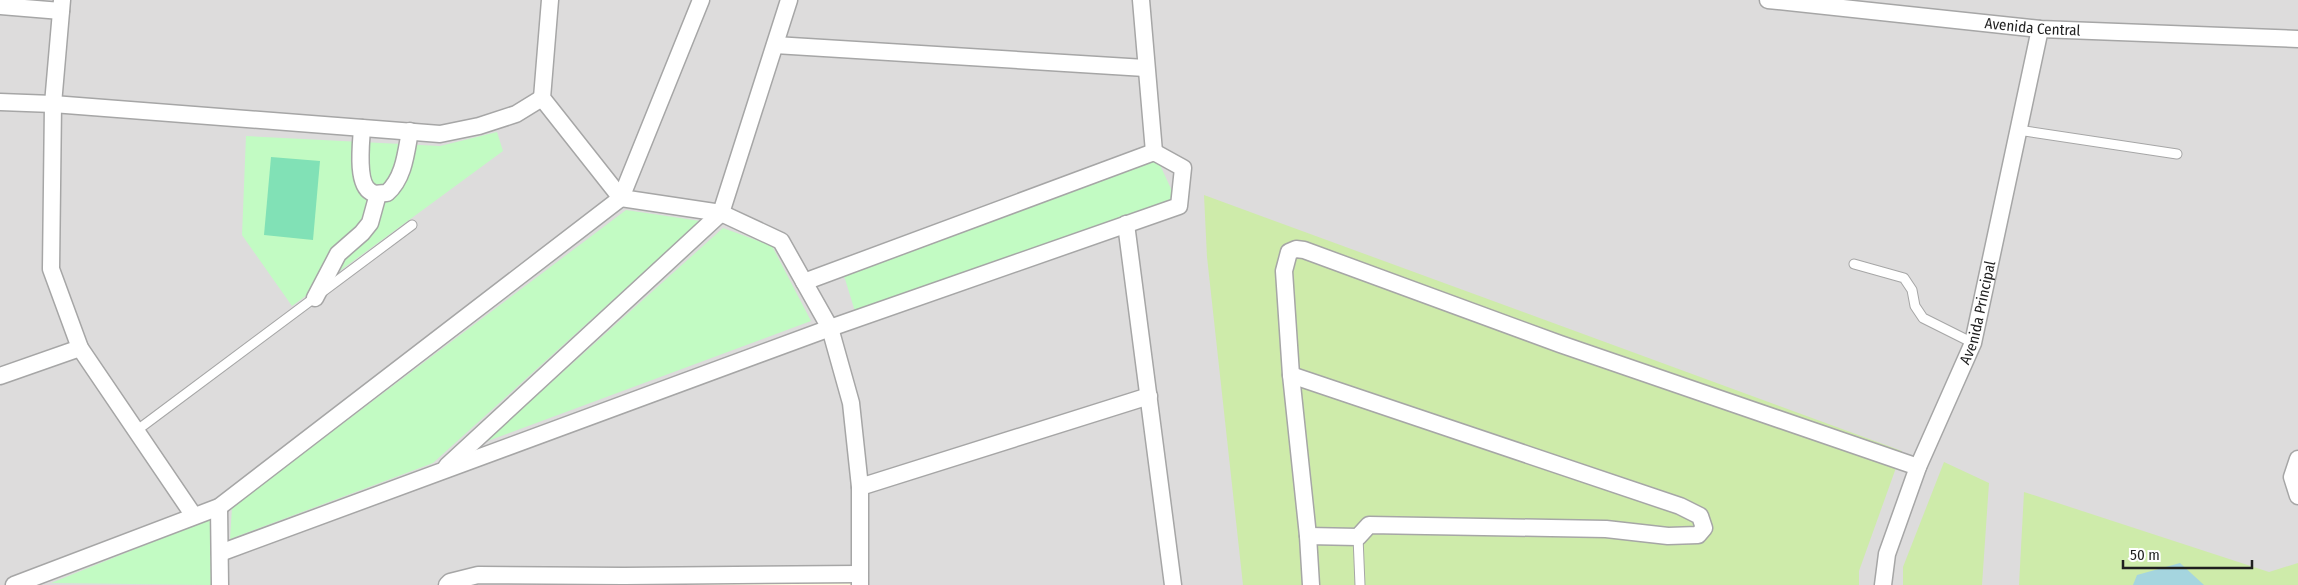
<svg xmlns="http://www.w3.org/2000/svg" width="2298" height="585" font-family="'Fira Sans Condensed',sans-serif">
  <rect width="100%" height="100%" fill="#f0ece5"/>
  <path fill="#dddcdc" d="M 0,0 L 2298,0 L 2298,585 L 0,585 Z"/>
  <path fill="#fffde0" d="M 859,574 L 860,585 L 625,585 L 826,575 Z"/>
  <path fill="#ceebaa" d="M 1204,195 L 1902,451 L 1859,571 L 1859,585 L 1243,585 L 1207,257 Z
    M 1944,462 L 1989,483 L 1982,585 L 1903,585 L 1903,567 Z
    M 2024,492 L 2269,572 L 2298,563 L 2298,585 L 2019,585 Z"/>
  <path fill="#c2fbc3" d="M 497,132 L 503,151 L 292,306 L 242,235 L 246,136 L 440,146 Z
    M 1154,152 L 1179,206 L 857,318 L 845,279 L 839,269 Z
    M 626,210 L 700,221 L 433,463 L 230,539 L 232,507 Z
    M 723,228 L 772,246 L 811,321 L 485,442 Z
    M 212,518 L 212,585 L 51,583 Z"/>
  <path fill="#81e1b6" d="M 271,157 L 320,161 L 313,240 L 264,235 Z"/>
  <path fill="#a5d5df" d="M 2180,563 L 2204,585 L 2133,585 L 2137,575 Z"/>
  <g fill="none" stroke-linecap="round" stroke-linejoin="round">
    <g stroke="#a6a6a6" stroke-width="11">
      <path id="lane" d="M 2018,130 L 2177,154
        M 1854,264 L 1904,278 L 1912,290 L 1915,306 L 1923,318 L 1973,343
        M 136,431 L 412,225
        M 1358,537 L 1360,585"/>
    </g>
    <g stroke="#a6a6a6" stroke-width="19">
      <g id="street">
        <path d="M 62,0 L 53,104 L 51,269 L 80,348 L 194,516"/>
        <path d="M 550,0 L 542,98 L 621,198 L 721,213 L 781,241 L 830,328 L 851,403 L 860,487 L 860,585"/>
        <path d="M 1141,0 L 1154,152"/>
        <path id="s1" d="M 1768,0 L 2040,29 L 2298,39"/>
        <path d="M 0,6 L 61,11"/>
        <path d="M 775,45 L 1145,68"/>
        <path d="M 0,102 L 53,104 L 440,134 L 479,126 L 516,114 L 542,98"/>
        <path d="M 362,128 C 361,144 356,184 371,192 C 375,195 382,193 387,193 C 404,178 406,153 410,131"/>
        <path d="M 1126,224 L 1173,585"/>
        <path d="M 315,298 L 338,254 L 362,233 L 370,223 L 378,194"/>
        <path d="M 1291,375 L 1680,506 L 1700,516 L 1704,528 L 1698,535 L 1668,536 L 1606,529 L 1369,525 L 1358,537 L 1308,536 L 1311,585"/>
        <path d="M 0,376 L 80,348"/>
        <path d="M 2298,459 L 2292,477 L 2298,496"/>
        <path d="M 447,466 L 721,213 L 789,0"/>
        <path d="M 860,487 L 1149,396"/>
        <path d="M 219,507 L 220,585"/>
        <path d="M 1308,536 L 1291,375 L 1284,271 L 1289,252 L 1296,249 L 1304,250 L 1560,344 L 1918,467"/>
        <path d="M 220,553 L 830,328 L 1179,206 L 1183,168 L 1154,152 L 804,282"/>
        <path d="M 14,585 L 219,507 L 621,198 L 701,0"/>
        <path d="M 447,585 L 450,582 L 478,575 L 624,576 L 859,574"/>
        <path id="s2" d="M 1883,585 L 1887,554 L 1918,467 L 1973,343 L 2040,29"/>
      </g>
    </g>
    <use href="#lane" stroke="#fff" stroke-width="9"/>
    <use href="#street" stroke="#fff" stroke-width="16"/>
  </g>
  <g text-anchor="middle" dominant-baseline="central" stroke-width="4" stroke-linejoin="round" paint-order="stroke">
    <g font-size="15" fill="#1f1f1f" stroke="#fff">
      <text stroke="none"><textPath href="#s1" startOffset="266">Avenida Central</textPath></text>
      <text stroke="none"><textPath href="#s2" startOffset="290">Avenida Principal</textPath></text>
    </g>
  </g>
  <path d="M2123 560v8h129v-8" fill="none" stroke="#1f1f1f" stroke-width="2.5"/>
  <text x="2130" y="560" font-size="15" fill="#1f1f1f" stroke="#ffffff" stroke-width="4" paint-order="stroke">50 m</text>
</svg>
